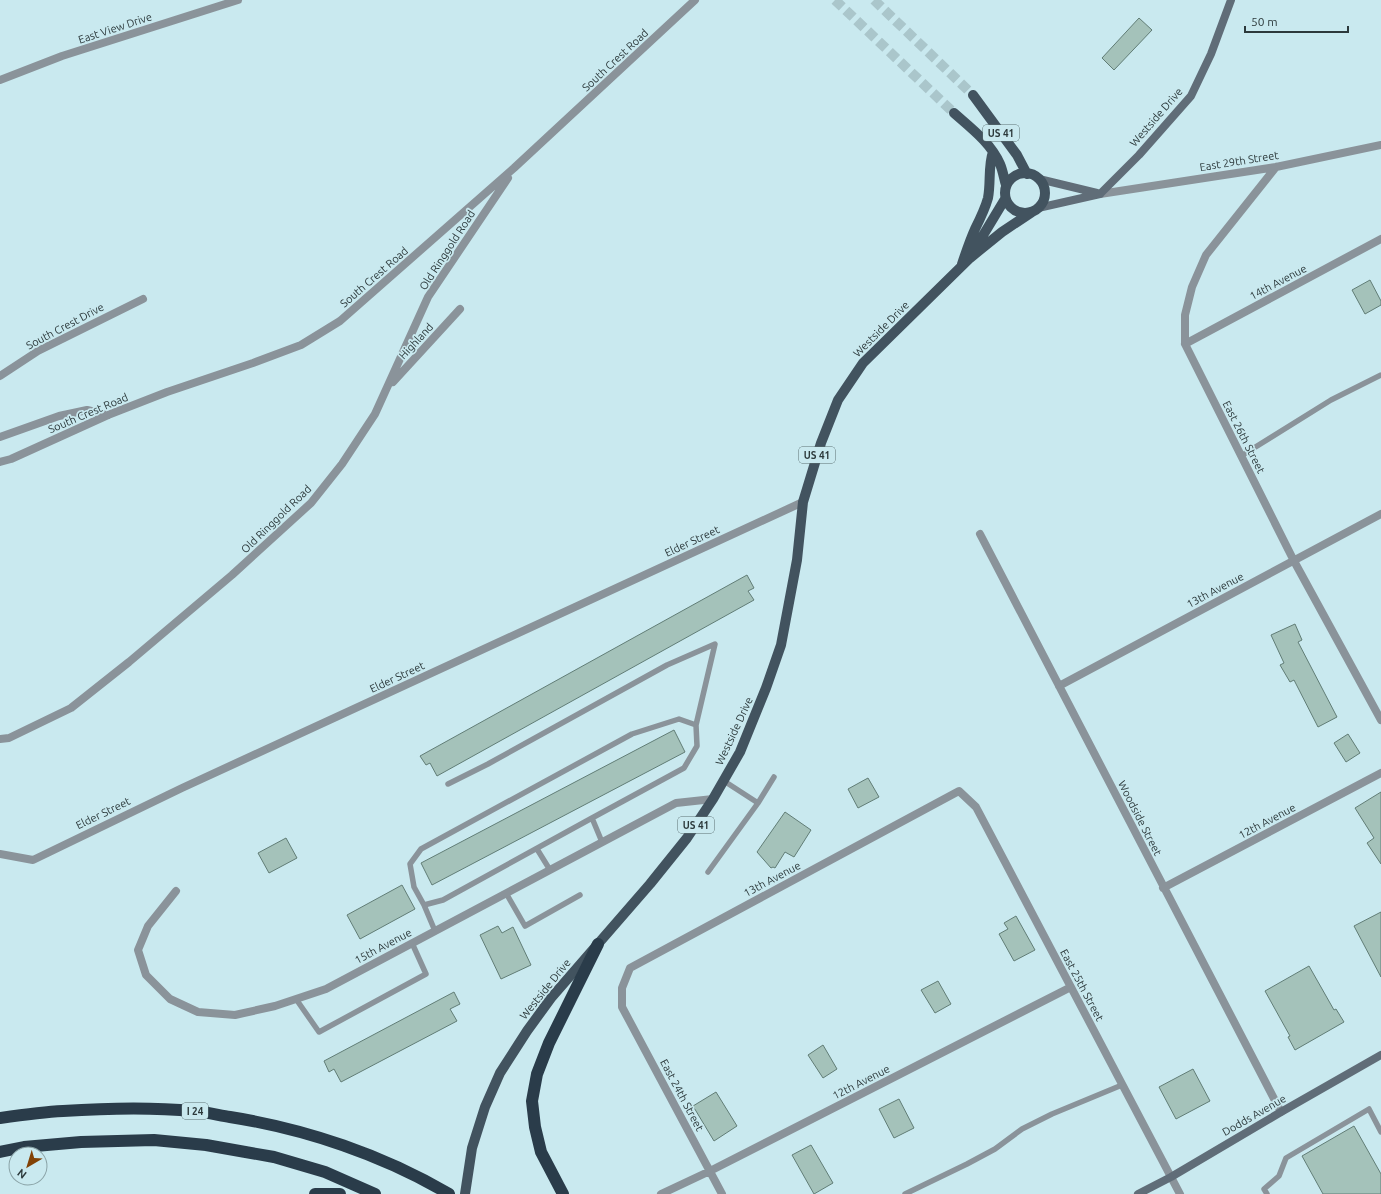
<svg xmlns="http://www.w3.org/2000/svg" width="1381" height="1194" font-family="Ubuntu,sans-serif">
  <rect width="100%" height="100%" fill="#c9e9ef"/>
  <path fill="#a4c2ba" stroke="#617d76" d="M 1139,18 L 1152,30 L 1114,70 L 1102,58 Z
    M 1370,280 L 1381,301 L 1381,305 L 1365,314 L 1352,290 Z
    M 747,575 L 754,588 L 748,591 L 754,600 L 437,776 L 430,763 L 426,765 L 420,756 Z
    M 1295,624 L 1302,640 L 1298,642 L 1337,717 L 1318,727 L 1294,680 L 1290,682 L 1280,665 L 1284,663 L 1271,635 Z
    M 674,730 L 685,752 L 432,885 L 421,863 Z
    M 1348,734 L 1360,753 L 1346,762 L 1334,743 Z
    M 868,778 L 879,797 L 858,808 L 848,789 Z
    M 1381,792 L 1381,864 L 1367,843 L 1374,838 L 1355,808 Z
    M 785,812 L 811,830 L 794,857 L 785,852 L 775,868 L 773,867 L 771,868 L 757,852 Z
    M 286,838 L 297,858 L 269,873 L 258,853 Z
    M 402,885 L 415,909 L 360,939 L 347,915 Z
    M 1381,912 L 1381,977 L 1354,926 Z
    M 1016,916 L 1035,950 L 1014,961 L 999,934 L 1008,929 L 1004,923 Z
    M 498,926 L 502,933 L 513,927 L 531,965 L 501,979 L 480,935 Z
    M 1309,966 L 1334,1010 L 1336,1009 L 1344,1022 L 1295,1050 L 1288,1037 L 1290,1036 L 1265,991 Z
    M 938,981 L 951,1004 L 935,1013 L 921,990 Z
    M 454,992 L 460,1004 L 450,1009 L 457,1021 L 341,1082 L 334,1069 L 329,1072 L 324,1061 Z
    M 823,1045 L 837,1069 L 823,1078 L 808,1055 Z
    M 1193,1069 L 1210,1101 L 1176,1119 L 1159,1087 Z
    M 716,1092 L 737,1126 L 714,1141 L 693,1106 Z
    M 899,1099 L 914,1128 L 894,1138 L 879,1109 Z
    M 1354,1126 L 1381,1174 L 1381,1194 L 1323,1194 L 1302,1156 Z
    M 811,1145 L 833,1183 L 814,1194 L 792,1155 Z"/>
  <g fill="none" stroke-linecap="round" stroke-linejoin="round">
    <path stroke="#aac6cb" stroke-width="10" stroke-dasharray="10 5" stroke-linecap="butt" d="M 835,0 L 954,113
      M 874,0 L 973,95"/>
    <path stroke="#8a939a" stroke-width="5.5" d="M 1241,456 L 1331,400 L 1381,375
      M 724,781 L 758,803
      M 448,784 L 488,764 L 667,665 L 715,644 L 696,725
      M 537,849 L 550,870
      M 708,872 L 758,803 L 774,777
      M 506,893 L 525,926 L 580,895
      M 424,905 L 443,900 L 592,818
      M 435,931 L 424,905 L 414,887 L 410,864 L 421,849 L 632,734 L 679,719 L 696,725 L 697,746 L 684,768 L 592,818 L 602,842
      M 296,999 L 319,1032 L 426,974 L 412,943
      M 905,1194 L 967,1164 L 995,1149 L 1022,1129 L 1052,1114 L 1122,1085
      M 1267,1194 L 1264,1189 L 1279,1176 L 1286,1158 L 1369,1109 L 1381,1132"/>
    <path stroke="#8a939a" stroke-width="8" d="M 0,80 L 62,56 L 238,0
      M 1276,167 L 1206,255 L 1192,287 L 1185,315 L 1185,344 L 1294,561 L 1381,720
      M 1100,194 L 1276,167 L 1381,145
      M 1185,344 L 1381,239
      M 0,376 L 38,351 L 143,299
      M 393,382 L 460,309
      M 0,437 L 59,416 L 87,410 L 108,415
      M 0,462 L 11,459 L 108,415 L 167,392 L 253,363 L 301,345 L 340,321 L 514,168 L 695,0
      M 980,534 L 1281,1112
      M 1059,686 L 1381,514
      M 0,739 L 9,738 L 71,708 L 129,662 L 232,575 L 311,503 L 342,464 L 375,414 L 428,297 L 508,178
      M 0,854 L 33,860 L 182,788 L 803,502
      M 1163,888 L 1381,773
      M 176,891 L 148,926 L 138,950 L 146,975 L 170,999 L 198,1012 L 235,1015 L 275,1006 L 326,989 L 676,803 L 713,799
      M 661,1194 L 710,1171 L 1071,987
      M 722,1194 L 622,1007 L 622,988 L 630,968 L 959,791 L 976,807 L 1180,1194"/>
    <path stroke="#606d78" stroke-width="8" d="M 1039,179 L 1097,193
      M 1100,194 L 1139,155 L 1191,96 L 1211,54 L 1231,0
      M 1038,208 L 1100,194
      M 1138,1194 L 1171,1177 L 1281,1112 L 1381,1055"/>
    <path stroke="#42535f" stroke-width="10" d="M 973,95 L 1017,155 L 1027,174
      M 954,113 C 971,128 991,143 1000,164 C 1003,171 1004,179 1006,185
      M1005 193a20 20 0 1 1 40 0a20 20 0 1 1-40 0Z
      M 973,252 L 1005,199
      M 962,264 C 966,252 970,240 975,229 C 980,219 985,209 988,198 C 991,183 988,165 993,152
      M 465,1194 L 472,1148 L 485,1107 L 500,1073 L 527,1031 L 551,998 L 650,884 L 687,838 L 713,799 L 740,752 L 766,688 L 781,645 L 797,560 L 803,502 L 821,443 L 838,400 L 863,363 L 970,258 L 1002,232 L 1032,212"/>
    <path stroke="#2a3c4a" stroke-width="12" d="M 0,1118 C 21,1115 42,1112 63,1111 C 107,1108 151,1107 194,1111 C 206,1112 218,1115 230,1117 C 306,1129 383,1155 449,1194
      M 0,1152 L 24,1147 L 81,1142 L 154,1140 L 206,1145 L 274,1157 L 325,1172 L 375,1194
      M 315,1194 L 340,1194
      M 563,1194 L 541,1152 L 535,1127 L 532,1101 L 537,1074 L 549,1043 L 598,944"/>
  </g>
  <g text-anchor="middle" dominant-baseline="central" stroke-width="3.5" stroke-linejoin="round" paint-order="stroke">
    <g fill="#c9e9ef" stroke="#5b6e71" stroke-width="1">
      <rect x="983" y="125" width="36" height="16" rx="3"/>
      <rect x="799" y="447" width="36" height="16" rx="3"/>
      <rect x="678" y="817" width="36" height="16" rx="3"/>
      <rect x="182" y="1103" width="26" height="16" rx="3"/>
    </g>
    <g font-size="10" font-weight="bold" fill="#2c393b">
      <text x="1001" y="133">US 41</text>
      <text x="817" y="455">US 41</text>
      <text x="696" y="825">US 41</text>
      <text x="195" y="1111">I 24</text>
    </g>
    <g font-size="11" fill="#2c393b" stroke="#c9e9ef">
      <text transform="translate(115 28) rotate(-18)">East View Drive</text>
      <text transform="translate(615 60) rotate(-43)">South Crest Road</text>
      <text transform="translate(1156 117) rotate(-49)">Westside Drive</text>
      <text transform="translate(1239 161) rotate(-9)">East 29th Street</text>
      <text transform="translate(447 250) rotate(-57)">Old Ringgold Road</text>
      <text transform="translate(374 277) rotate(-41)">South Crest Road</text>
      <text transform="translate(1278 282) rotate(-28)">14th Avenue</text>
      <text transform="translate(65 326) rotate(-28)">South Crest Drive</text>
      <text transform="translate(881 329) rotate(-45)">Westside Drive</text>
      <text transform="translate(416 341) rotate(-47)">Highland</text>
      <text transform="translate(88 413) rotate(-23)">South Crest Road</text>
      <text transform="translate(1244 437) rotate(63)">East 26th Street</text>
      <text transform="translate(276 519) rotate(-44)">Old Ringgold Road</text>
      <text transform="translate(692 541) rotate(-25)">Elder Street</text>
      <text transform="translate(1215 590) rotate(-28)">13th Avenue</text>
      <text transform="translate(397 677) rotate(-25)">Elder Street</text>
      <text transform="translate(734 731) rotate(-65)">Westside Drive</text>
      <text transform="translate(103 813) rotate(-26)">Elder Street</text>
      <text transform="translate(1140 818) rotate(63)">Woodside Street</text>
      <text transform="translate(1267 821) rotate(-28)">12th Avenue</text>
      <text transform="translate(772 879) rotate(-28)">13th Avenue</text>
      <text transform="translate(383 946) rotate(-28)">15th Avenue</text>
      <text transform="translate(1082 985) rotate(62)">East 25th Street</text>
      <text transform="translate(545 989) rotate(-51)">Westside Drive</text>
      <text transform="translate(861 1082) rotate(-27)">12th Avenue</text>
      <text transform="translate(682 1095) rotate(62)">East 24th Street</text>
      <text transform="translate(1254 1115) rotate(-30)">Dodds Avenue</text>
    </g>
  </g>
  <g transform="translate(28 1166) rotate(218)"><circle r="19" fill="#c9e9ef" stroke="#8aa3a7"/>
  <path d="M0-3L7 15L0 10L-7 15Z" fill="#824206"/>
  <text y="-6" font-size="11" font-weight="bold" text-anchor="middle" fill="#2c393b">N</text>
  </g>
  <path d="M1245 26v6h103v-6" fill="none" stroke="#2c393b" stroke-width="2"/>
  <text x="1251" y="26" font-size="12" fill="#2c393b" stroke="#c9e9ef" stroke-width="3" paint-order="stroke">50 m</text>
</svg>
